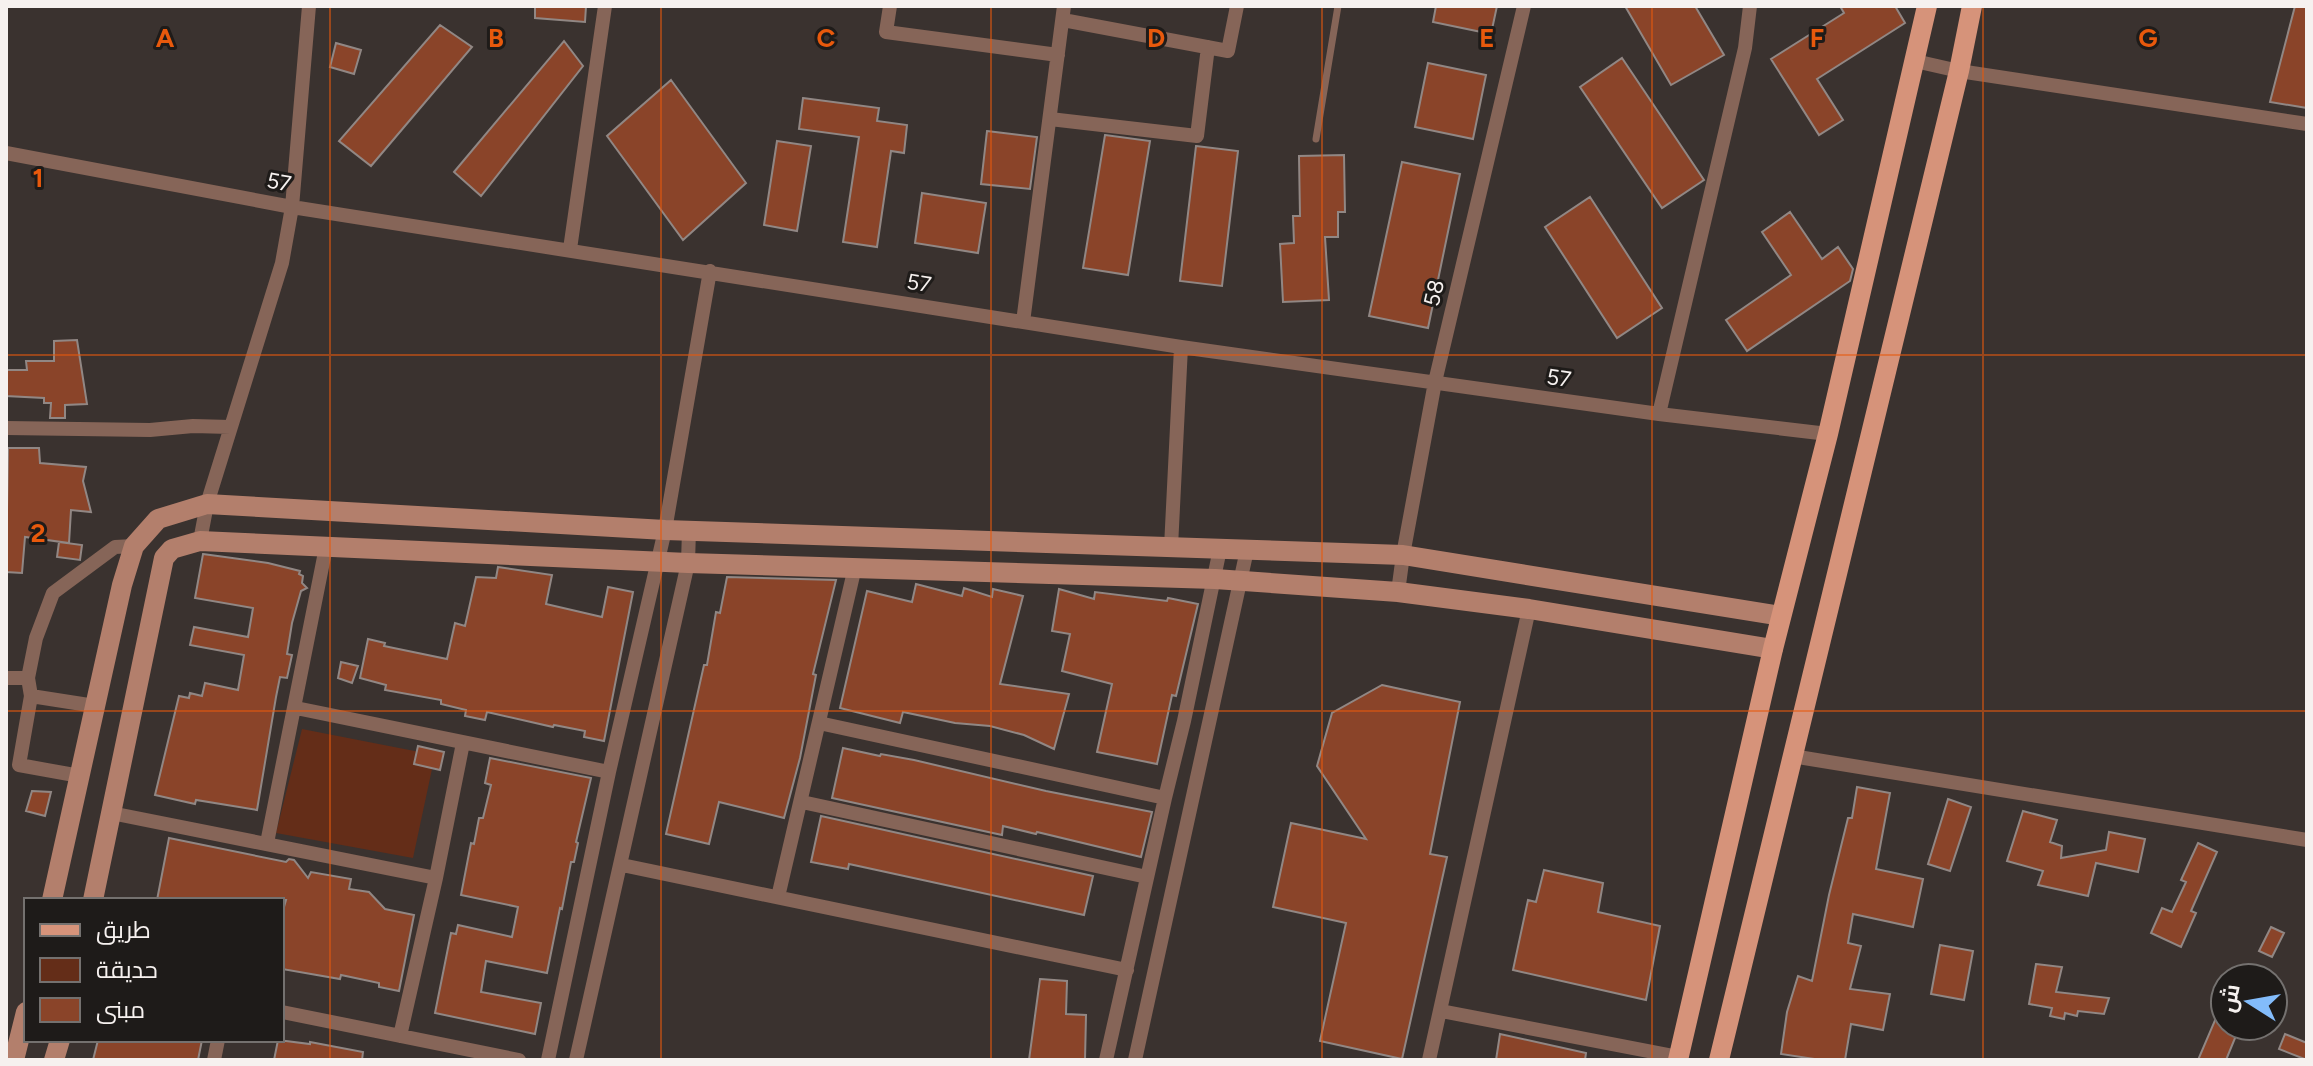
<svg xmlns="http://www.w3.org/2000/svg" width="2313" height="1066" font-family="Figtree,Cairo,sans-serif">
  <rect width="100%" height="100%" fill="#3a322f"/>
  <path fill="#642d18" d="M 302,729 L 435,755 L 413,858 L 276,833 Z"/>
  <path fill="#8a4429" stroke="#918784" stroke-width="2" d="M 535,6 L 586,6 L 585,22 L 535,18 Z
    M 1436,6 L 1497,6 L 1491,34 L 1433,22 Z
    M 1625,6 L 1695,6 L 1724,55 L 1671,85 Z
    M 1840,6 L 1895,6 L 1905,23 L 1817,79 L 1843,120 L 1819,135 L 1771,59 L 1844,13 Z
    M 2295,6 L 2307,6 L 2307,108 L 2270,102 Z
    M 440,25 L 472,47 L 371,166 L 339,141 Z
    M 564,41 L 583,66 L 481,196 L 454,172 Z
    M 336,43 L 361,50 L 354,74 L 330,67 Z
    M 1622,58 L 1704,180 L 1662,208 L 1580,87 Z
    M 1428,63 L 1486,75 L 1473,139 L 1415,127 Z
    M 671,80 L 746,183 L 683,240 L 607,136 Z
    M 803,98 L 879,108 L 877,121 L 907,125 L 904,153 L 891,151 L 877,247 L 843,242 L 859,137 L 799,129 Z
    M 987,131 L 1037,137 L 1030,189 L 981,184 Z
    M 1105,135 L 1150,141 L 1128,275 L 1083,268 Z
    M 777,141 L 811,146 L 797,231 L 764,225 Z
    M 1196,146 L 1238,151 L 1222,286 L 1180,281 Z
    M 1344,155 L 1345,212 L 1338,212 L 1338,237 L 1325,237 L 1329,300 L 1283,302 L 1280,244 L 1294,243 L 1293,216 L 1300,216 L 1299,156 Z
    M 1402,162 L 1460,174 L 1428,328 L 1369,316 Z
    M 922,193 L 986,203 L 978,253 L 915,243 Z
    M 1590,197 L 1662,308 L 1617,338 L 1545,227 Z
    M 1790,212 L 1822,259 L 1838,247 L 1853,269 L 1850,281 L 1747,351 L 1726,320 L 1791,275 L 1762,232 Z
    M 77,340 L 87,404 L 65,405 L 65,418 L 50,418 L 51,403 L 44,403 L 44,398 L 6,396 L 6,370 L 27,370 L 26,361 L 54,361 L 54,341 Z
    M 8,448 L 39,448 L 40,463 L 86,467 L 83,481 L 91,512 L 71,510 L 69,543 L 25,537 L 22,573 L 6,572 Z
    M 59,542 L 82,545 L 80,560 L 57,557 Z
    M 203,554 L 268,563 L 300,571 L 299,574 L 303,576 L 302,583 L 307,588 L 301,591 L 292,623 L 287,654 L 292,655 L 287,678 L 280,677 L 276,697 L 257,810 L 196,800 L 195,804 L 155,795 L 179,696 L 189,698 L 190,693 L 202,696 L 205,683 L 238,690 L 244,655 L 190,645 L 194,627 L 248,637 L 253,608 L 195,598 Z
    M 498,567 L 552,575 L 546,604 L 602,617 L 608,587 L 633,592 L 604,741 L 584,737 L 585,731 L 554,725 L 553,727 L 487,712 L 485,720 L 465,716 L 466,710 L 441,704 L 441,700 L 385,690 L 386,685 L 360,678 L 368,639 L 385,643 L 384,646 L 447,659 L 455,623 L 465,626 L 476,577 L 496,578 Z
    M 727,577 L 836,580 L 813,674 L 816,675 L 800,758 L 784,818 L 719,802 L 709,844 L 666,834 L 704,665 L 707,665 L 716,612 L 720,613 Z
    M 916,584 L 962,596 L 964,588 L 992,597 L 993,589 L 1023,596 L 1000,684 L 1069,694 L 1054,749 L 1024,735 L 990,726 L 955,723 L 903,712 L 900,723 L 840,708 L 867,591 L 912,602 Z
    M 1059,589 L 1094,599 L 1095,592 L 1167,601 L 1168,598 L 1198,604 L 1176,696 L 1172,695 L 1157,764 L 1097,752 L 1112,684 L 1062,671 L 1070,634 L 1052,631 Z
    M 341,662 L 358,666 L 352,683 L 338,678 Z
    M 1382,685 L 1460,702 L 1430,854 L 1447,857 L 1402,1059 L 1320,1041 L 1346,923 L 1273,907 L 1291,823 L 1366,839 L 1317,766 L 1332,713 Z
    M 418,746 L 444,752 L 440,770 L 414,764 Z
    M 843,748 L 880,756 L 881,754 L 914,760 L 1046,791 L 1152,812 L 1141,857 L 1037,832 L 1036,834 L 1003,826 L 1002,835 L 832,798 Z
    M 490,758 L 591,778 L 576,842 L 578,843 L 574,862 L 571,862 L 562,909 L 560,908 L 547,973 L 486,961 L 481,992 L 541,1003 L 535,1034 L 435,1013 L 451,933 L 456,934 L 458,925 L 512,937 L 518,907 L 461,895 L 471,843 L 474,844 L 479,818 L 483,818 L 491,785 L 485,783 Z
    M 1857,787 L 1890,793 L 1876,869 L 1923,879 L 1913,927 L 1853,914 L 1848,943 L 1861,946 L 1850,989 L 1890,994 L 1883,1030 L 1851,1024 L 1845,1060 L 1821,1060 L 1781,1054 L 1787,1012 L 1798,976 L 1812,981 L 1829,895 L 1848,818 L 1852,818 Z
    M 32,791 L 51,792 L 45,816 L 26,811 Z
    M 1948,799 L 1971,807 L 1950,871 L 1928,864 Z
    M 2023,811 L 2057,820 L 2050,842 L 2062,846 L 2061,858 L 2106,850 L 2109,832 L 2145,839 L 2138,872 L 2096,863 L 2088,896 L 2038,885 L 2043,871 L 2007,861 Z
    M 821,816 L 1093,876 L 1084,915 L 849,864 L 848,869 L 811,862 Z
    M 169,838 L 286,862 L 289,859 L 294,860 L 308,878 L 311,872 L 351,879 L 349,889 L 369,892 L 385,909 L 414,915 L 399,991 L 379,987 L 379,983 L 341,975 L 340,979 L 282,969 L 282,914 L 286,900 L 157,900 Z
    M 2198,843 L 2217,852 L 2191,911 L 2196,913 L 2181,947 L 2151,933 L 2162,908 L 2172,912 L 2186,882 L 2181,880 Z
    M 1544,870 L 1603,883 L 1598,912 L 1660,926 L 1646,1000 L 1513,970 L 1528,900 L 1536,902 Z
    M 2271,927 L 2284,933 L 2272,957 L 2259,951 Z
    M 1940,945 L 1973,951 L 1964,1000 L 1931,994 Z
    M 2036,964 L 2062,967 L 2056,992 L 2109,998 L 2104,1014 L 2078,1011 L 2077,1016 L 2065,1013 L 2064,1019 L 2050,1016 L 2052,1008 L 2029,1004 Z
    M 1040,979 L 1067,981 L 1066,1014 L 1086,1015 L 1085,1060 L 1029,1060 Z
    M 2225,997 L 2225,1026 L 2240,1026 L 2226,1060 L 2198,1060 Z
    M 1500,1034 L 1586,1053 L 1585,1060 L 1496,1060 Z
    M 2285,1034 L 2307,1043 L 2307,1060 L 2279,1049 Z
    M 98,1040 L 202,1040 L 198,1060 L 93,1060 Z
    M 278,1040 L 310,1044 L 310,1042 L 363,1052 L 362,1060 L 274,1060 Z"/>
  <g fill="none" stroke-linecap="round" stroke-linejoin="round">
    <path stroke="#866558" stroke-width="7" d="M 1316,139 L 1338,6"/>
    <path stroke="#866558" stroke-width="14" d="M 890,6 L 886,32 L 1058,55
      M 1063,20 L 1228,51 L 1237,6
      M 1915,61 L 1959,71 L 2307,124
      M 1050,119 L 1197,136 L 1208,47
      M 6,153 L 292,207 L 1181,347 L 1659,414 L 1828,434
      M 570,249 L 605,6
      M 1023,322 L 1064,6
      M 1659,414 L 1745,48 L 1750,6
      M 6,428 L 150,430 L 193,426 L 230,427
      M 200,541 L 207,504 L 282,263 L 292,207 L 309,6
      M 1171,547 L 1181,347
      M 1398,592 L 1403,555 L 1435,382 L 1524,6
      M 6,678 L 28,678 L 36,638 L 53,593 L 115,547 L 134,546
      M 28,678 L 31,696 L 19,765 L 80,776
      M 31,696 L 95,706
      M 296,708 L 609,772
      M 819,723 L 1165,798
      M 1792,756 L 2307,840
      M 802,802 L 1147,877
      M 111,813 L 436,878
      M 267,843 L 326,547
      M 622,865 L 1127,970
      M 778,897 L 855,567
      M 1441,1011 L 1679,1057
      M 282,1012 L 519,1060
      M 400,1036 L 436,878 L 463,743
      M 214,1060 L 218,1040
      M 548,1060 L 609,772 L 665,530 L 710,271
      M 576,1060 L 688,563 L 689,530
      M 1106,1060 L 1165,798 L 1184,721 L 1220,549
      M 1135,1060 L 1247,550
      M 1429,1060 L 1529,609"/>
    <path stroke="#b37f6c" stroke-width="20" d="M 52,900 L 122,585 L 134,546 L 158,519 L 207,504 L 665,530 L 1403,555 L 1781,616
      M 93,900 L 164,558 L 172,549 L 200,541 L 688,563 L 1215,579 L 1398,592 L 1529,609 L 1773,649
      M 14,1060 L 26,1012
      M 54,1060 L 60,1040"/>
    <path stroke="#d6937a" stroke-width="20" d="M 1678,1060 L 1773,649 L 1828,434 L 1927,6
      M 1719,1060 L 1959,71 L 1972,6"/>
  </g>
  <path fill="none" stroke="#e8590c" stroke-width="2" stroke-opacity="0.55" d="M 330,6 L 330,1060M 661,6 L 661,1060M 991,6 L 991,1060M 1322,6 L 1322,1060M 1652,6 L 1652,1060M 1983,6 L 1983,1060M 6,355 L 2307,355M 6,711 L 2307,711"/>
  <g text-anchor="middle" dominant-baseline="central" stroke-width="6" stroke-linejoin="round" paint-order="stroke">
    <g font-size="22" fill="#f6f1ef" stroke="#1e1b19">
      <text transform="translate(279 182) rotate(10)">57</text>
      <text transform="translate(919 283) rotate(9)">57</text>
      <text transform="translate(1434 293) rotate(-77)">58</text>
      <text transform="translate(1559 378) rotate(8)">57</text>
    </g>
  </g>
  <g font-size="26" text-anchor="middle" font-weight="bold" fill="#e8590c" stroke="#1e1b19" stroke-width="6" stroke-linejoin="round" paint-order="stroke">
    <text x="165" y="47">A</text>
    <text x="496" y="47">B</text>
    <text x="826" y="47">C</text>
    <text x="1156" y="47">D</text>
    <text x="1487" y="47">E</text>
    <text x="1817" y="47">F</text>
    <text x="2148" y="47">G</text>
    <text x="38" y="187">1</text>
    <text x="38" y="542">2</text>
  </g>
  <rect width="2313" height="1066" fill="none" stroke="#f6f1ef" stroke-width="16"/>
  <rect x="24" y="898" width="260" height="144" fill="#1e1b19" stroke="#74716f" stroke-width="2"/>
  <rect x="40" y="924" width="40" height="12" fill="#d6937a" stroke="#74716f" stroke-width="2"/>
  <text x="96" y="938" font-size="24" fill="#f6f1ef">طريق</text>
  <rect x="40" y="958" width="40" height="24" fill="#642d18" stroke="#74716f" stroke-width="2"/>
  <text x="96" y="978" font-size="24" fill="#f6f1ef">حديقة</text>
  <rect x="40" y="998" width="40" height="24" fill="#8a4429" stroke="#74716f" stroke-width="2"/>
  <text x="96" y="1018" font-size="24" fill="#f6f1ef">مبنى</text>
  <g transform="translate(2249 1002) rotate(281)"><circle r="38" fill="#1e1b19" stroke="#74716f" stroke-width="2"/>
  <path d="M0-6L14 30L0 20L-14 30Z" fill="#83bcfb"/>
  <text y="-12" font-size="22" font-weight="bold" text-anchor="middle" fill="#f6f1ef">ش</text>
  </g>
</svg>
